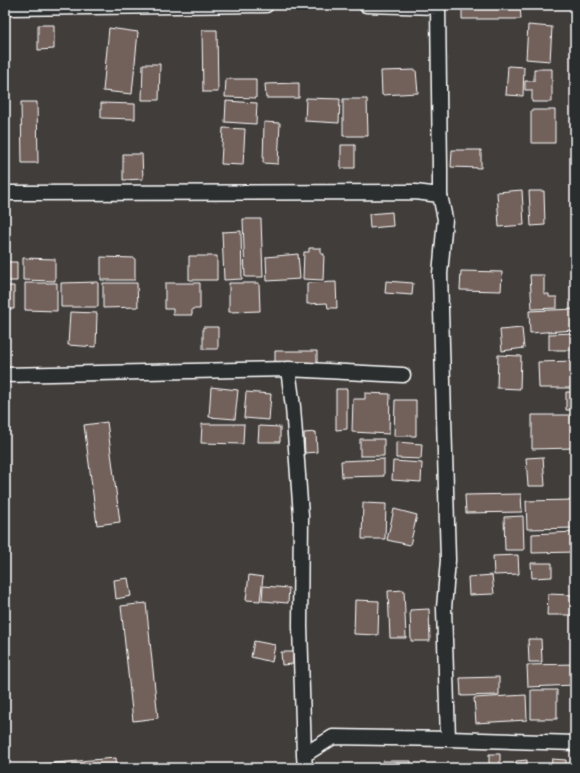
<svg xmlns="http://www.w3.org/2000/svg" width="580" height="773" font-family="'Patrick Hand',sans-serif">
  <rect width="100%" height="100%" fill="#403d3b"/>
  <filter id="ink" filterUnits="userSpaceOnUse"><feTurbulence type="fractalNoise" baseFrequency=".025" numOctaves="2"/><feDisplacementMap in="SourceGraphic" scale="8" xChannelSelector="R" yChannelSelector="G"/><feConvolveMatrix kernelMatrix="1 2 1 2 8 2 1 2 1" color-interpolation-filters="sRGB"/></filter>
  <g filter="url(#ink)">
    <path fill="#72615a" stroke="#fff" d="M 462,5 L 520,5 L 521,19 L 462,19 Z
      M 38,25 L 54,25 L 54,49 L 38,50 Z
      M 528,25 L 552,27 L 550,61 L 526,59 Z
      M 109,28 L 138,32 L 132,94 L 103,91 Z
      M 202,30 L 217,30 L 218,92 L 203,92 Z
      M 143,64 L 160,64 L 159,100 L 142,100 Z
      M 508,66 L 524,67 L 523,96 L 506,95 Z
      M 534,69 L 552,69 L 552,102 L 532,102 L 532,90 L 525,90 L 525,81 L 534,81 Z
      M 416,70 L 418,93 L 382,95 L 381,71 Z
      M 226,79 L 256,79 L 256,98 L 225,97 Z
      M 299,83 L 299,98 L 266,98 L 265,84 Z
      M 306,98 L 340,99 L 339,123 L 305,121 Z
      M 343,99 L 367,99 L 368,136 L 343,136 Z
      M 226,101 L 257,103 L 256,124 L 225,122 Z
      M 21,102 L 37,102 L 38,163 L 22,163 Z
      M 101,103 L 135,104 L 135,119 L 101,118 Z
      M 531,110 L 555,110 L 555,143 L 531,143 Z
      M 264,122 L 280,123 L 278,164 L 263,163 Z
      M 223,128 L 245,129 L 243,165 L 221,164 Z
      M 341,145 L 355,145 L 355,168 L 341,168 Z
      M 452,150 L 481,150 L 481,168 L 451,167 Z
      M 123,154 L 142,154 L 143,179 L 123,180 Z
      M 522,190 L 524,225 L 499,227 L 497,192 Z
      M 529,191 L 544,191 L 545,225 L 531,226 Z
      M 392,212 L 393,226 L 370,228 L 369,214 Z
      M 243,219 L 261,219 L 263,277 L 245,277 Z
      M 241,231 L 242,279 L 224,280 L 222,232 Z
      M 309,248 L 321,248 L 321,254 L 324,254 L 323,280 L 303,279 L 304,252 L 309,252 Z
      M 298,254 L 300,279 L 267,281 L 266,257 Z
      M 189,256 L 217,256 L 217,280 L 189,280 Z
      M 101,257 L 135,258 L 135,280 L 101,280 Z
      M 23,258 L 55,259 L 55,281 L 23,280 Z
      M 5,262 L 17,262 L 17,281 L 5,281 Z
      M 461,271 L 502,272 L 501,291 L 460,290 Z
      M 530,275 L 544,275 L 544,294 L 549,294 L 549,297 L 557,297 L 557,308 L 532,309 Z
      M 386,281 L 413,283 L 412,295 L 385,293 Z
      M 98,282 L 98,307 L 61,307 L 61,283 Z
      M 336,282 L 337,308 L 328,308 L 327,303 L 307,304 L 307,283 Z
      M 25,283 L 57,283 L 57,311 L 25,310 Z
      M 103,283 L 137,283 L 138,307 L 103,308 Z
      M 165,283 L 200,283 L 200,309 L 192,309 L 192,315 L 173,315 L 173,309 L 165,309 Z
      M 229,283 L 259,283 L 260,311 L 229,312 Z
      M 5,286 L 14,286 L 14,309 L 5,309 Z
      M 575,309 L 575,330 L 530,333 L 529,311 Z
      M 70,312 L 97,313 L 96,347 L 68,345 Z
      M 203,327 L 218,327 L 218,349 L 203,349 Z
      M 522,328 L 524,348 L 502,351 L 500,330 Z
      M 575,333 L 575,350 L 549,350 L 549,334 Z
      M 275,351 L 317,351 L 317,364 L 275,364 Z
      M 498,355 L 521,356 L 520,389 L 497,388 Z
      M 575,361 L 575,388 L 539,388 L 538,362 Z
      M 211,387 L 238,390 L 235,419 L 209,417 Z
      M 336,389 L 347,389 L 347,429 L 336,430 Z
      M 246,392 L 271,394 L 269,420 L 244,418 Z
      M 566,392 L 575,392 L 575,410 L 566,410 Z
      M 365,393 L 390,394 L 389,434 L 352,432 L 353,399 L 365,399 Z
      M 395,400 L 416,400 L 416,436 L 394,436 Z
      M 532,415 L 575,415 L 575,448 L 532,449 Z
      M 107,422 L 120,522 L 97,525 L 84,425 Z
      M 202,424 L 244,424 L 243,444 L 201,443 Z
      M 259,426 L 280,427 L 280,442 L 258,442 Z
      M 316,432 L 317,452 L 305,453 L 304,433 Z
      M 360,439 L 384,439 L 384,456 L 360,456 Z
      M 396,442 L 422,444 L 421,459 L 396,458 Z
      M 543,457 L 545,486 L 528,486 L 526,458 Z
      M 384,459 L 384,476 L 342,477 L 341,461 Z
      M 393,461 L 422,463 L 421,482 L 392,480 Z
      M 521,494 L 522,512 L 466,513 L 465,495 Z
      M 575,500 L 575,528 L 527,529 L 526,501 Z
      M 363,503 L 386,504 L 385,539 L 362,539 Z
      M 394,509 L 417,515 L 410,545 L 387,540 Z
      M 523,516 L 524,550 L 505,550 L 504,517 Z
      M 575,532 L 575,552 L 532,553 L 532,534 Z
      M 518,555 L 519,574 L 494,575 L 493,556 Z
      M 531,563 L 552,563 L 552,577 L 532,578 Z
      M 249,575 L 263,577 L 260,601 L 246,600 Z
      M 492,575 L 494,594 L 469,595 L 468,577 Z
      M 128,578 L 131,596 L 116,599 L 114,580 Z
      M 263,586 L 289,588 L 288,603 L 262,601 Z
      M 404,590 L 406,638 L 390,638 L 388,591 Z
      M 548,594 L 572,595 L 572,615 L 547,615 Z
      M 355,600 L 379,601 L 378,635 L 354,634 Z
      M 146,603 L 158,718 L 133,721 L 121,606 Z
      M 429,609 L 430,641 L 411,641 L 410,610 Z
      M 528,639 L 541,639 L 542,662 L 529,662 Z
      M 254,641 L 275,645 L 272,662 L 251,657 Z
      M 281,652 L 293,652 L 293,664 L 282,665 Z
      M 575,664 L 575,685 L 528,687 L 527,665 Z
      M 499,677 L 499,695 L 461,696 L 460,678 Z
      M 531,690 L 557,690 L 557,719 L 531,719 Z
      M 526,695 L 527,720 L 476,723 L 474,698 Z
      M 489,754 L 500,754 L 500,768 L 489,768 Z
      M 116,758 L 117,768 L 5,768 L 5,767 Z
      M 552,759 L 566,760 L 566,768 L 551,768 Z
      M 527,760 L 527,768 L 516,768 L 516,761 Z
      M 383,761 L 411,761 L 411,768 L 383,768 Z"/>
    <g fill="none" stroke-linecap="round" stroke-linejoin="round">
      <g stroke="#fff" stroke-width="17">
        <path id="minor" d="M 366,5 L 438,7 L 440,170 L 440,195 L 445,219 L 440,274 L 448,560 L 444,608 L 448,739
          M 5,8 L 266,5
          M 5,193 L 415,192 L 440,195
          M 288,369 L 293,407 L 301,516 L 300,626 L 304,755
          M 5,375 L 288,369 L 403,375
          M 305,768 L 304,755 L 333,737 L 448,739 L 575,743"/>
      </g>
      <use href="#minor" stroke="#2a2d2e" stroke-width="14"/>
    </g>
  </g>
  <rect width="580" height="773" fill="none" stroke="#2a2d2e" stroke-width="20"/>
  <rect x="10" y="10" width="560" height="753" fill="none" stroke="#fff" stroke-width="1.5" filter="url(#ink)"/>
</svg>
